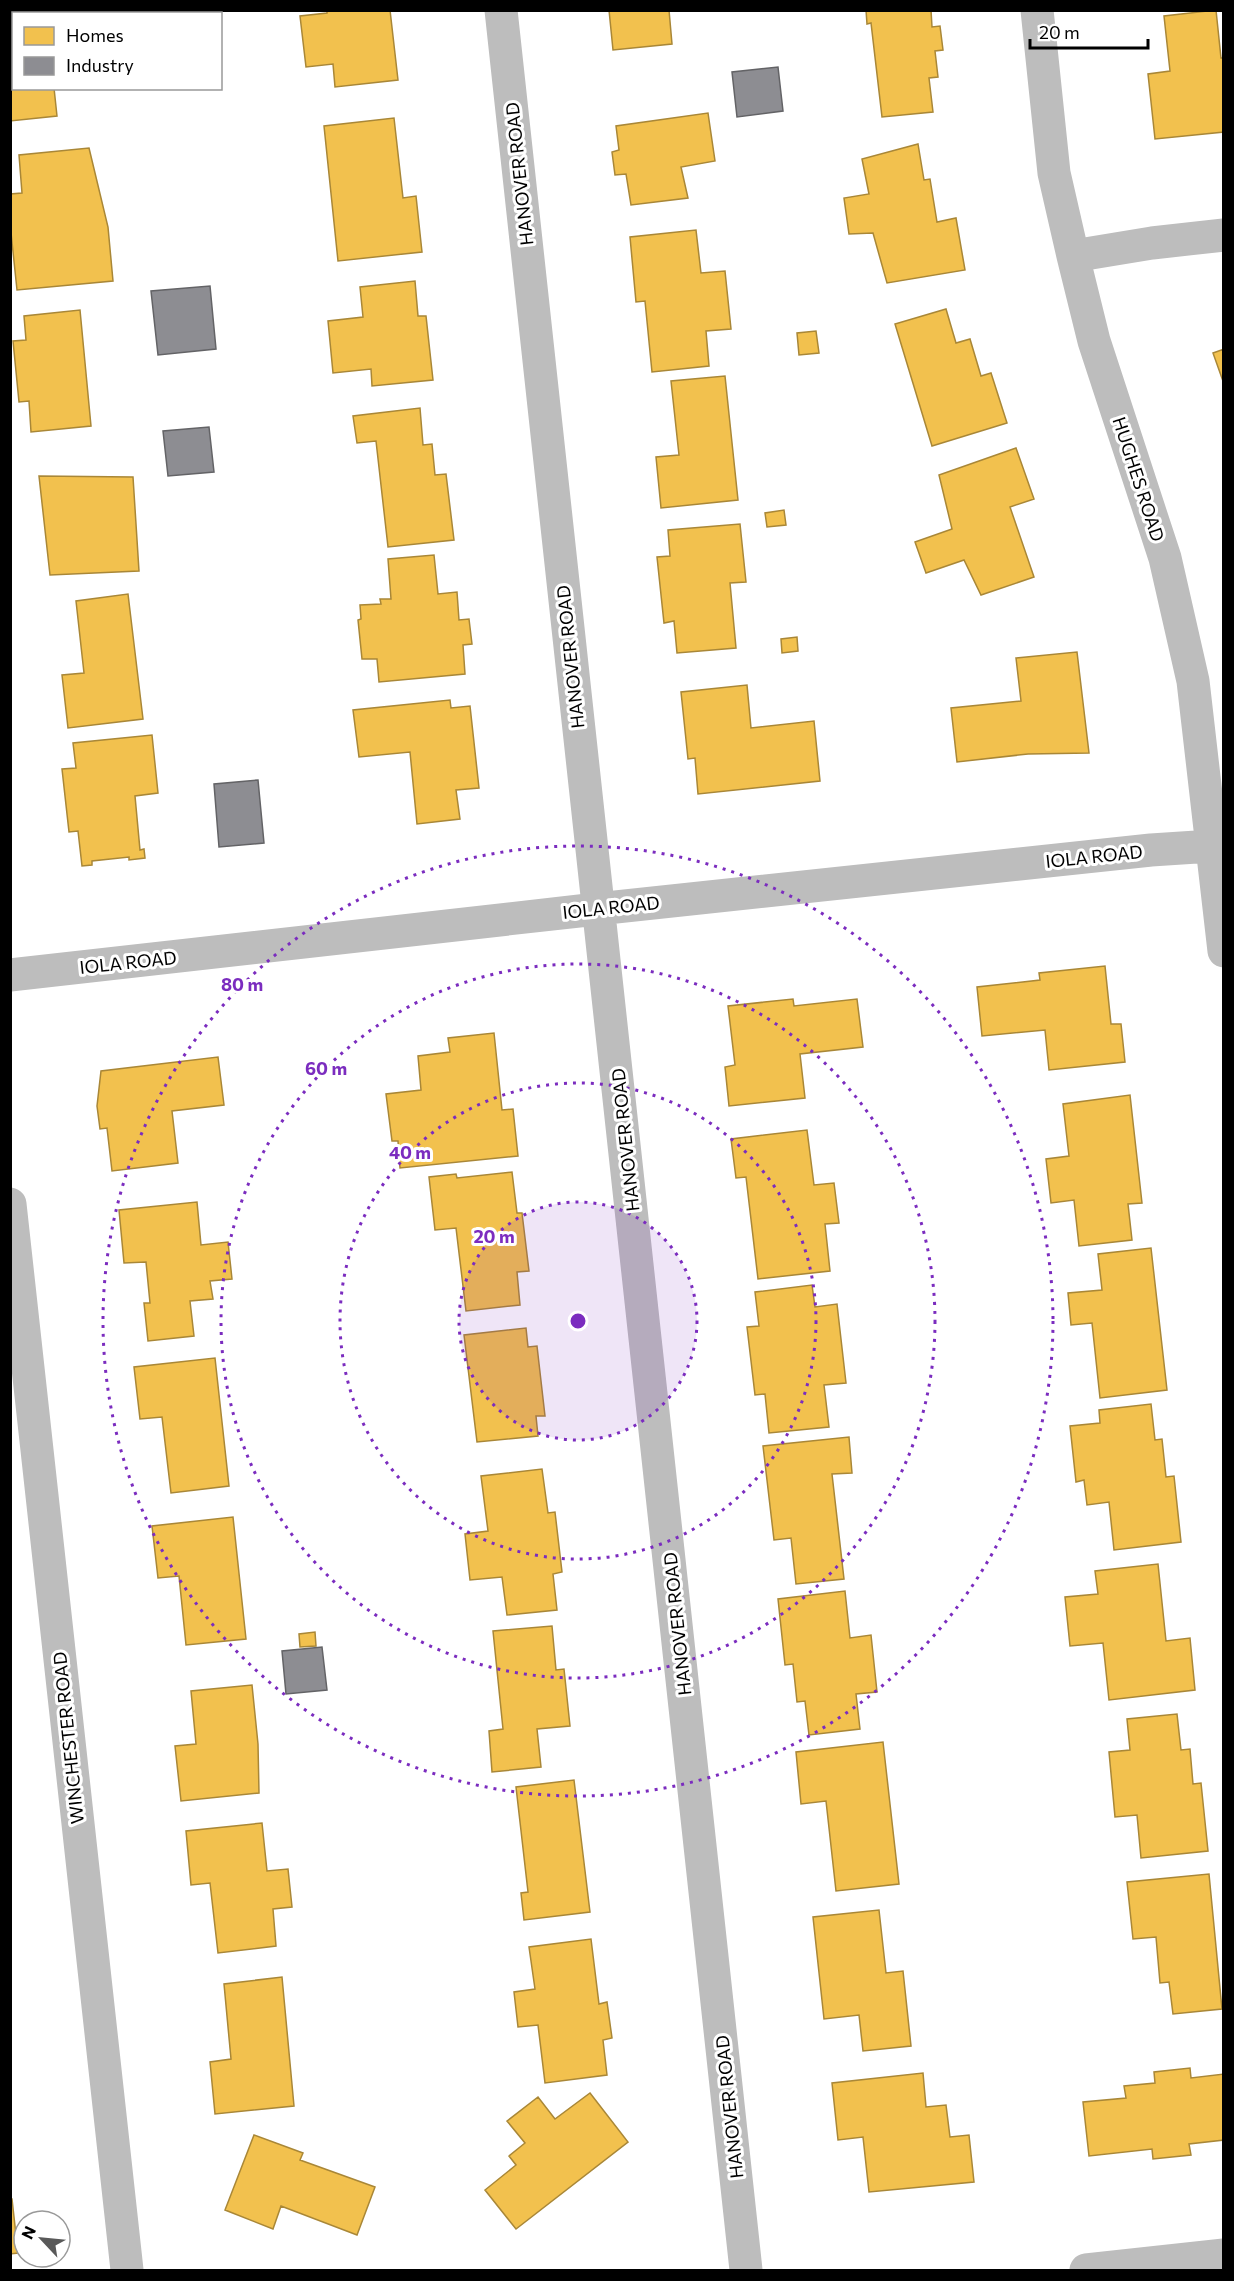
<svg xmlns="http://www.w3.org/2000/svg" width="1234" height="2281" font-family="Commissioner,sans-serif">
  <rect width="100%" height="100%" fill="#fff"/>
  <path fill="#f2c14e" stroke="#a98737" stroke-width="1.5" d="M 327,10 L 390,10 L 398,80 L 335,87 L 333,64 L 306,67 L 300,16 L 327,13 Z
    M 609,10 L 669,10 L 672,44 L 613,50 Z
    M 866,10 L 931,10 L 932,27 L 940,26 L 943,50 L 935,51 L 938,77 L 929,78 L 933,112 L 882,117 L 871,23 L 867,24 Z
    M 1216,10 L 1221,58 L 1224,58 L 1224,132 L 1155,139 L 1148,74 L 1170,71 L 1164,16 Z
    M 10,40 L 14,40 L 14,88 L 54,88 L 57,116 L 10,121 Z
    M 708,113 L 715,161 L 681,167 L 688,198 L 631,205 L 626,174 L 615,175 L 612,152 L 619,150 L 616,126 Z
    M 394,118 L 403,198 L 416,196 L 422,252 L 338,261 L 324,126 Z
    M 918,144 L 924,180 L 930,179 L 937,222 L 956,218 L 965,270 L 887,283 L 873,233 L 849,234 L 844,198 L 869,194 L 862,159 Z
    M 89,148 L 108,227 L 113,281 L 17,290 L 10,223 L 10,194 L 22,193 L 19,155 Z
    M 696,230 L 701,273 L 725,271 L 731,329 L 706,331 L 709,366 L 652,372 L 645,301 L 636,302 L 630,237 Z
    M 415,281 L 418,316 L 426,316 L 433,380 L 372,386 L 371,369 L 333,373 L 328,321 L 363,317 L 360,287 Z
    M 946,309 L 956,343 L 970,339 L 981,376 L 991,373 L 1007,423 L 932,446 L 895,324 Z
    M 80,310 L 91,426 L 31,432 L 29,401 L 19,402 L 13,341 L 26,340 L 24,316 Z
    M 816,331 L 819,353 L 799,355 L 797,333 Z
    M 1224,349 L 1224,384 L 1213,353 Z
    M 725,376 L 738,500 L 661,508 L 656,457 L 679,455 L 671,381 Z
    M 420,408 L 423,445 L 432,444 L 435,475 L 446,474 L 454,540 L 388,547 L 376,441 L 357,443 L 353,416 Z
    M 1016,448 L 1034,499 L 1010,507 L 1034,577 L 981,595 L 964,560 L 926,573 L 915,542 L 952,529 L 939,475 Z
    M 39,476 L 133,477 L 139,571 L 50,575 Z
    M 784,510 L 786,525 L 767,527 L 765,513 Z
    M 740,524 L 746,582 L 730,583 L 736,648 L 677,653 L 674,621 L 664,623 L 657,557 L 670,556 L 668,530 Z
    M 434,555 L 438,594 L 457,592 L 459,620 L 469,619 L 472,644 L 463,645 L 465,674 L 379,682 L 377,659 L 362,659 L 358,620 L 361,619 L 360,605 L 381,604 L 380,599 L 391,599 L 388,559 Z
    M 128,594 L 143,719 L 68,728 L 62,675 L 84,673 L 76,601 Z
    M 797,637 L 798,651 L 782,653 L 781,639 Z
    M 1077,652 L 1089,753 L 1028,754 L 957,762 L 951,708 L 1021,701 L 1016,658 Z
    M 747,685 L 751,728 L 814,721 L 820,781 L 698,794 L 695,758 L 688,759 L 681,692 Z
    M 450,700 L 451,708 L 470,706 L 479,788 L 456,790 L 460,819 L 417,824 L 410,752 L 359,757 L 353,710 Z
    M 152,735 L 158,793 L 135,796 L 140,850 L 144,849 L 145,858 L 129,860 L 129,857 L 92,861 L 92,865 L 82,866 L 78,831 L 69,832 L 62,769 L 76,768 L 73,743 Z
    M 1105,966 L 1111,1024 L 1121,1024 L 1125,1062 L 1049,1070 L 1045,1030 L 982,1036 L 977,987 L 1040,980 L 1039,973 Z
    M 793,999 L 794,1006 L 857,999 L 863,1047 L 800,1054 L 805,1098 L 729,1106 L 725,1067 L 735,1065 L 728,1006 Z
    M 494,1033 L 502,1110 L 513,1109 L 518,1156 L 400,1168 L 398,1141 L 392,1141 L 386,1094 L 421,1090 L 418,1056 L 450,1052 L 448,1038 Z
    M 218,1057 L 224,1105 L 172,1111 L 178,1163 L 112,1171 L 107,1128 L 100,1129 L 97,1106 L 101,1071 Z
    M 1130,1095 L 1142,1203 L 1128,1204 L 1132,1240 L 1079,1246 L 1074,1200 L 1051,1203 L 1046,1159 L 1069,1156 L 1063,1104 Z
    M 807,1130 L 814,1185 L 834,1183 L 839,1223 L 825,1224 L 830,1271 L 758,1279 L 746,1177 L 736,1178 L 731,1139 Z
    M 512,1172 L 517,1213 L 522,1213 L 529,1271 L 517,1272 L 520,1305 L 466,1311 L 456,1228 L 435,1230 L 429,1177 L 456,1174 L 457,1178 Z
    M 197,1202 L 201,1245 L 228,1242 L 232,1279 L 210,1281 L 213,1299 L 190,1301 L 194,1336 L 148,1341 L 144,1303 L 150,1303 L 146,1262 L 124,1263 L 119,1210 Z
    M 1151,1248 L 1167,1390 L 1100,1398 L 1092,1323 L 1071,1325 L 1068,1293 L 1102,1290 L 1098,1254 Z
    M 812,1285 L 815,1307 L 837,1304 L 846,1383 L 824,1385 L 829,1427 L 769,1433 L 765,1394 L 755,1395 L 747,1327 L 759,1326 L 755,1292 Z
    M 526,1328 L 528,1347 L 537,1346 L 545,1416 L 536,1416 L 538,1436 L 477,1442 L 464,1335 Z
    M 215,1358 L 229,1486 L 171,1493 L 162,1417 L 140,1419 L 134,1367 Z
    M 1151,1404 L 1155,1440 L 1162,1439 L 1166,1477 L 1174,1476 L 1181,1542 L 1114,1550 L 1109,1502 L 1087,1505 L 1084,1480 L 1076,1482 L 1070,1426 L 1100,1423 L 1099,1410 Z
    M 849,1437 L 852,1473 L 832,1474 L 844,1579 L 796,1584 L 791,1538 L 774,1540 L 763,1446 Z
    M 542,1469 L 548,1513 L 555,1512 L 562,1572 L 553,1574 L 557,1610 L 507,1615 L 502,1577 L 470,1580 L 465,1534 L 488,1531 L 481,1476 Z
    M 233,1517 L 246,1639 L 186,1645 L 179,1576 L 158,1578 L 152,1526 Z
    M 1158,1564 L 1166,1641 L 1190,1638 L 1195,1690 L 1109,1700 L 1103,1643 L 1070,1646 L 1065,1597 L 1098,1594 L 1095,1571 Z
    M 845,1591 L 850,1638 L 871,1635 L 877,1692 L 856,1694 L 860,1729 L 809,1735 L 805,1701 L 797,1702 L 793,1664 L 785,1665 L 778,1599 Z
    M 552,1626 L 556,1670 L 564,1669 L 570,1726 L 537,1729 L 541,1767 L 492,1772 L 489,1731 L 503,1729 L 493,1631 Z
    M 315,1632 L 316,1646 L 300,1647 L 299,1634 Z
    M 252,1685 L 258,1744 L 259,1793 L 181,1801 L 175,1746 L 196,1744 L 191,1691 Z
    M 1177,1714 L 1181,1750 L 1190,1749 L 1193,1784 L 1201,1783 L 1208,1851 L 1141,1858 L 1137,1815 L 1115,1817 L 1109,1752 L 1130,1750 L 1127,1719 Z
    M 883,1742 L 899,1884 L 836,1891 L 826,1801 L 801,1804 L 796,1752 Z
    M 574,1780 L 590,1912 L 524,1920 L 521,1893 L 528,1892 L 516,1787 Z
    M 262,1823 L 267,1871 L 288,1869 L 292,1907 L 273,1909 L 276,1946 L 218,1953 L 210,1883 L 191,1885 L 186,1831 Z
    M 1209,1874 L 1222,2009 L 1173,2014 L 1169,1982 L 1160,1983 L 1156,1937 L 1133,1939 L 1127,1882 Z
    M 879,1910 L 886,1973 L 903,1971 L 911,2046 L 863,2051 L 859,2015 L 824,2019 L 813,1917 Z
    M 591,1939 L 599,2004 L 607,2002 L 612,2038 L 603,2040 L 607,2075 L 545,2083 L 538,2025 L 518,2027 L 514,1992 L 535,1989 L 529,1947 Z
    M 282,1977 L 294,2106 L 215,2114 L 210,2062 L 231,2059 L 224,1984 Z
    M 1190,2068 L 1191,2078 L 1224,2074 L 1224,2140 L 1189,2144 L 1191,2155 L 1153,2159 L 1152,2149 L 1089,2156 L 1083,2102 L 1126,2098 L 1124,2086 L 1155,2083 L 1154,2072 Z
    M 923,2073 L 926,2107 L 946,2105 L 950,2137 L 969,2135 L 974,2182 L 869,2192 L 863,2137 L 838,2140 L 832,2083 Z
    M 590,2093 L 628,2142 L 516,2229 L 485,2190 L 516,2165 L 509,2156 L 525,2143 L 507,2121 L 538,2097 L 555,2119 Z
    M 254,2135 L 303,2153 L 300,2160 L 375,2187 L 357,2235 L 281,2206 L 273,2229 L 225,2210 Z
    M 10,2199 L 12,2199 L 18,2253 L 10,2254 Z"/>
  <path fill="#8d8d92" stroke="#636366" stroke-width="1.5" d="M 778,67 L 783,111 L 737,117 L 732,72 Z
    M 210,286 L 216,349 L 158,355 L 151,291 Z
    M 209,427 L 214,472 L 168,476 L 163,431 Z
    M 258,780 L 264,843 L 219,847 L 214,784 Z
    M 322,1647 L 327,1690 L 286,1694 L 282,1651 Z"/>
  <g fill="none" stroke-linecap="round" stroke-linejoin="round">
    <path stroke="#bdbdbd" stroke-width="33" d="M 501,10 L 746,2270
      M 1037,10 L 1054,173 L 1073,256 L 1094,341 L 1165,558 L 1193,681 L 1224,951
      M 1073,256 L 1152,243 L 1224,235
      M 10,975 L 597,909 L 1151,850 L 1212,846
      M 10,1204 L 127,2270
      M 1086,2270 L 1224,2255"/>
  </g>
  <circle cx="578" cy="1321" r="119" fill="#7b2cbf" fill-opacity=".12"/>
  <g fill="none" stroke="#7b2cbf" stroke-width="3" stroke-dasharray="3 6">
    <circle cx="578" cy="1321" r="119"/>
    <circle cx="578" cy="1321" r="238"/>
    <circle cx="578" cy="1321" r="357"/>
    <circle cx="578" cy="1321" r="475"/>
  </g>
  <g text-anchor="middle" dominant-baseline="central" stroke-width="6" stroke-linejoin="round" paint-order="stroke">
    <g font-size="18" fill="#000" stroke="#fff">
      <text transform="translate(519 174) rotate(-96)">HANOVER ROAD</text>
      <text transform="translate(1139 479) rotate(72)">HUGHES ROAD</text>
      <text transform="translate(570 657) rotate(-96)">HANOVER ROAD</text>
      <text transform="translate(1094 856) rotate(-6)">IOLA ROAD</text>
      <text transform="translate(611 907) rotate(-6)">IOLA ROAD</text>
      <text transform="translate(128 962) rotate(-6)">IOLA ROAD</text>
      <text transform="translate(625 1140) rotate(-96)">HANOVER ROAD</text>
      <text transform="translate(677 1624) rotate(-96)">HANOVER ROAD</text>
      <text transform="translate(68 1738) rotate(-96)">WINCHESTER ROAD</text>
      <text transform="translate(729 2107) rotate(-96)">HANOVER ROAD</text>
    </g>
  </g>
  <circle cx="578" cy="1321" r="9" fill="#7b2cbf" stroke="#fff" stroke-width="3"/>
  <g font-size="18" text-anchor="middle" font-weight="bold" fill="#7b2cbf" stroke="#fff" stroke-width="6" stroke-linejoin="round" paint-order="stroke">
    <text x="242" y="991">80 m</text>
    <text x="326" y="1075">60 m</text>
    <text x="410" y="1159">40 m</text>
    <text x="494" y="1243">20 m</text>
  </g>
  <rect width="1234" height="2281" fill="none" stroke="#000000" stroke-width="24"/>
  <rect x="12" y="12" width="210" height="78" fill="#ffffff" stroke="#999999" stroke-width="1.5"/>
  <rect x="24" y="27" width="30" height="18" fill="#f2c14e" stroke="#999999" stroke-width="1.5"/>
  <text x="66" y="42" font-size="18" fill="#000000">Homes</text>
  <rect x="24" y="57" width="30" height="18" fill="#8d8d92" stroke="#999999" stroke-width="1.5"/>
  <text x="66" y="72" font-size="18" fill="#000000">Industry</text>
  <g transform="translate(42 2239) rotate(296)"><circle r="28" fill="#ffffff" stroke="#999999" stroke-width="1.5"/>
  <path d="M0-4.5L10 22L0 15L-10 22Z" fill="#595959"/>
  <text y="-9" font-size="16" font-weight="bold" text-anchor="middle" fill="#000000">N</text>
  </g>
  <path d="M1030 39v9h118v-9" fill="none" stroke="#000000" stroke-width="3"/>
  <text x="1039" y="39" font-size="18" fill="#000000" stroke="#ffffff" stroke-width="4.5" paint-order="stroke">20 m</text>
</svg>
